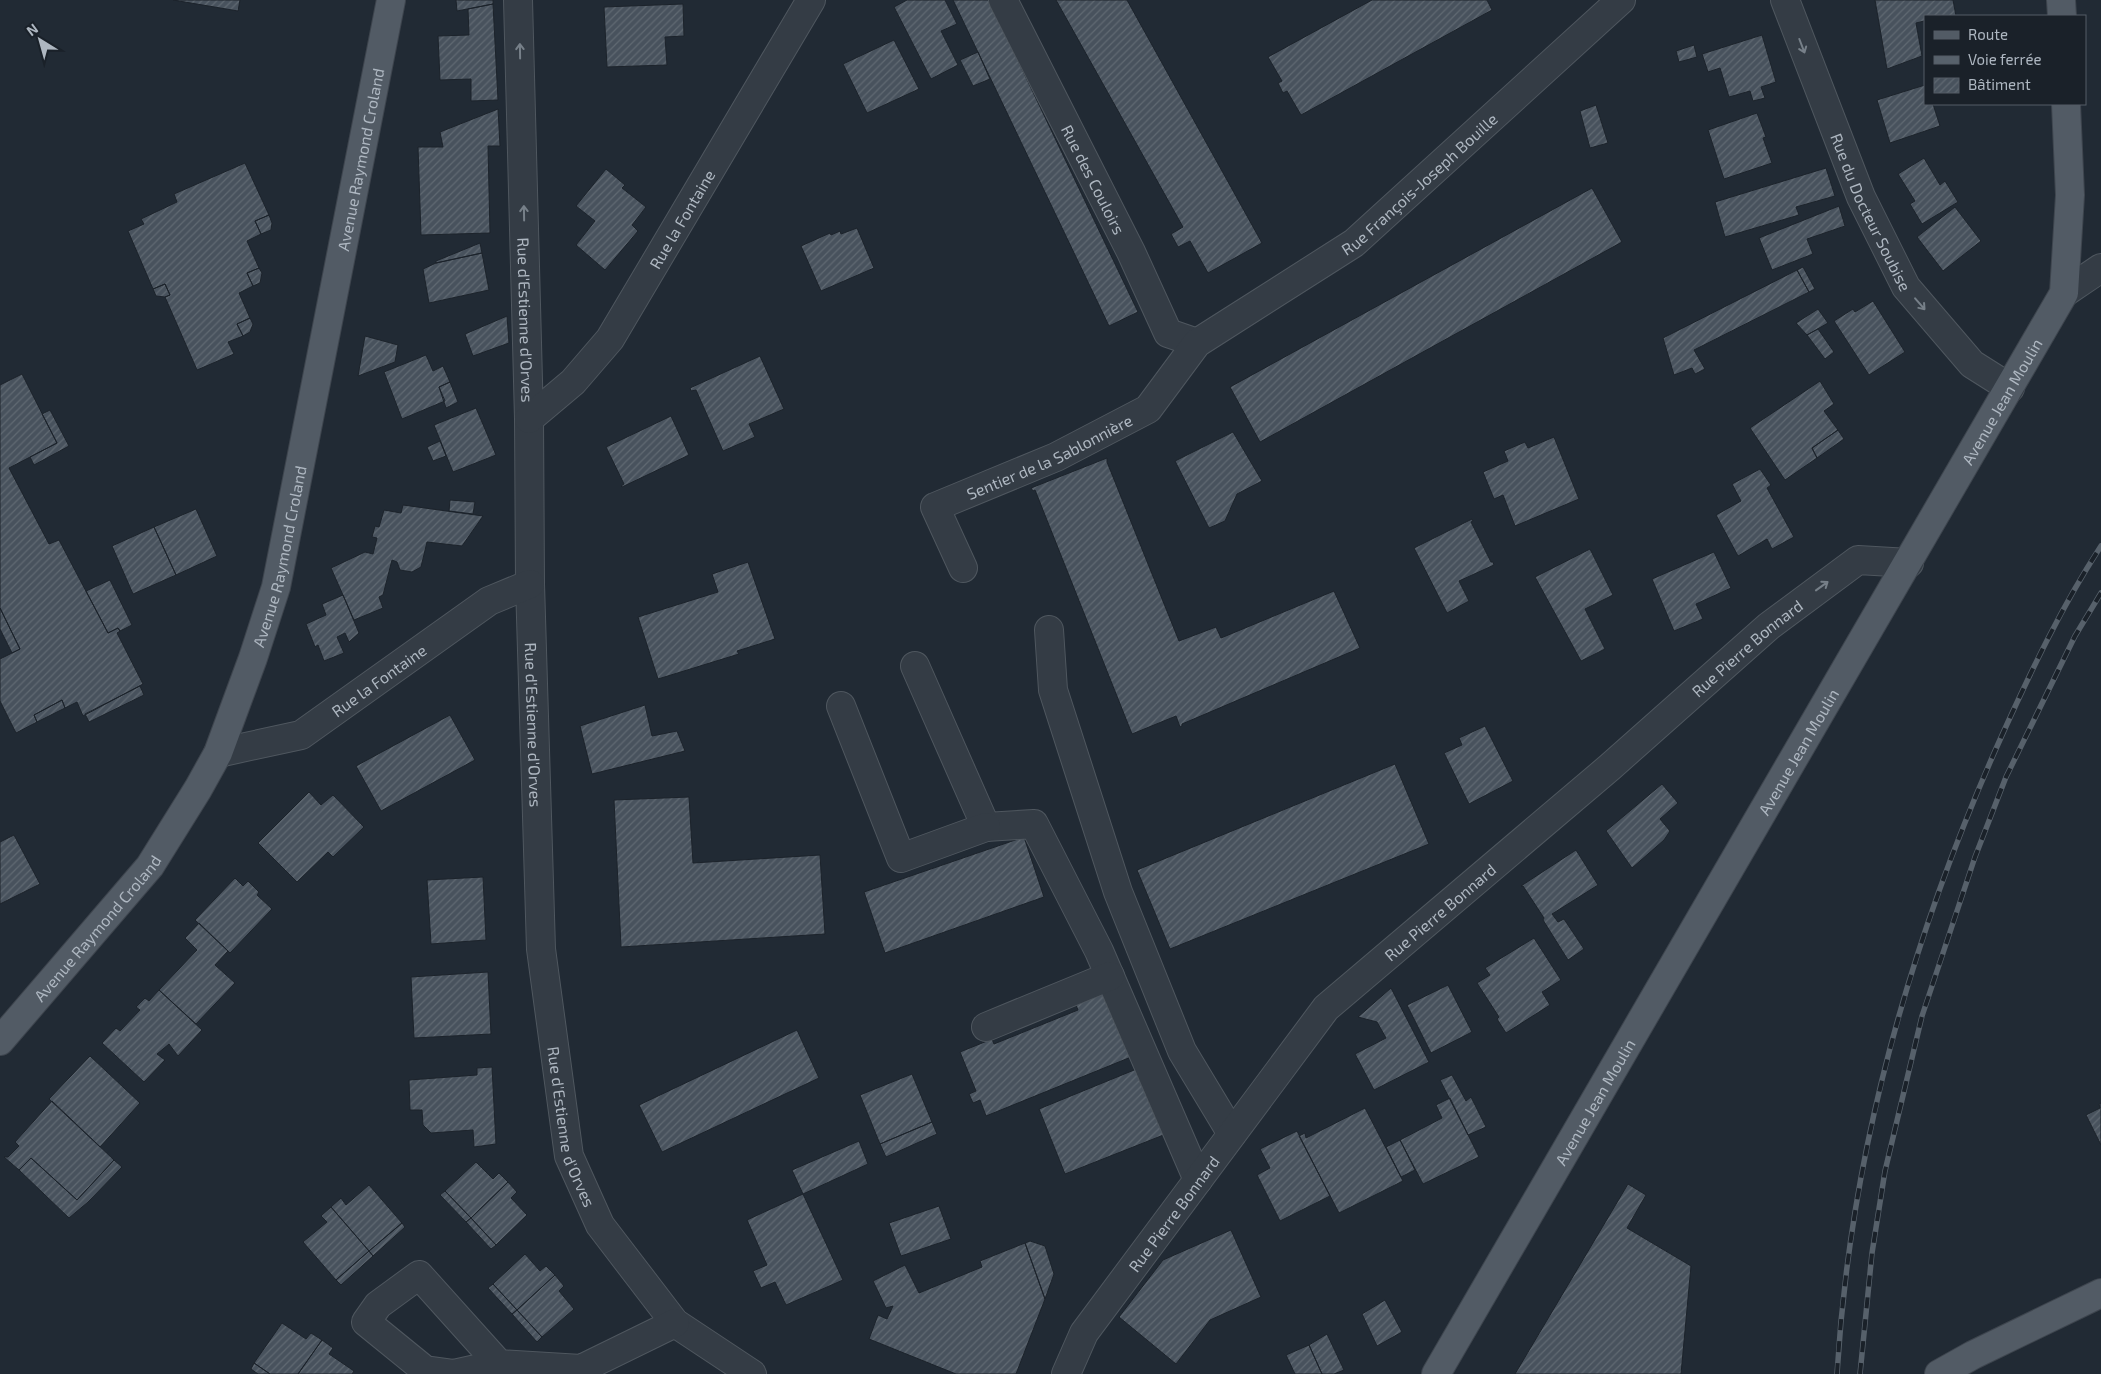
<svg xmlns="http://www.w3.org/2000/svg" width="2101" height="1374" font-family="'Exo 2',sans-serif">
  <defs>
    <pattern id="building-hatch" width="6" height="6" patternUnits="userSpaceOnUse" patternTransform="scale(1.25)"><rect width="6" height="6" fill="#48525d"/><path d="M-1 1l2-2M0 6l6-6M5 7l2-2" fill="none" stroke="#606972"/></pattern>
  </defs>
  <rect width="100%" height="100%" fill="#212a34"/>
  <path fill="url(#building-hatch)" stroke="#1c232b" d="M 173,0 L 240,0 L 238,11 Z
    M 456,0 L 493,0 L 493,4 L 457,11 Z
    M 907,0 L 945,0 L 957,24 L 941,31 L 958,65 L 931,79 L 894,7 Z
    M 953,0 L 989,0 L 1138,312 L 1109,326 Z
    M 1056,0 L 1127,0 L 1262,243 L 1208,273 L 1190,241 L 1178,247 L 1171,234 L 1183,227 Z
    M 1372,0 L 1487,0 L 1492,10 L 1301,115 L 1287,91 L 1283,93 L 1278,83 L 1282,81 L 1268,57 Z
    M 1875,0 L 1953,0 L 1956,16 L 1925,16 L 1925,25 L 1924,21 L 1916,23 L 1922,56 L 1887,69 Z
    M 493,4 L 498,100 L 471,101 L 471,79 L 440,80 L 438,36 L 469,35 L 468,9 Z
    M 683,4 L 684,36 L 665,37 L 667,65 L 607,67 L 604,7 Z
    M 1762,35 L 1776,82 L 1761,87 L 1765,98 L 1753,101 L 1750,91 L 1729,97 L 1720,68 L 1708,72 L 1702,54 Z
    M 894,40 L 919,89 L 867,113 L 843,64 Z
    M 1694,45 L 1697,57 L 1679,62 L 1676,51 Z
    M 978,52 L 990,79 L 973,86 L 960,60 Z
    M 1925,85 L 1925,104 L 1933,104 L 1940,126 L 1890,143 L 1877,100 Z
    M 1596,105 L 1608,143 L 1590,148 L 1580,111 Z
    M 498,109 L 500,146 L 488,146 L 490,233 L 421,235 L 418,147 L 443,147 L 440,132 Z
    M 1757,113 L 1766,137 L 1763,138 L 1772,163 L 1724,179 L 1708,130 Z
    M 1924,158 L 1940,185 L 1945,181 L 1958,202 L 1922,224 L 1910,204 L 1915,201 L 1898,174 Z
    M 245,163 L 269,215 L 255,221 L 261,234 L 247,241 L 259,268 L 247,273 L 253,286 L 239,293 L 250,318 L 237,324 L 243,336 L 228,342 L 234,354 L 197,370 L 165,297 L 170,295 L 165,284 L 153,289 L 128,231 L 144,224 L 141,219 L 177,202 L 174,194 Z
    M 1826,168 L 1835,196 L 1796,207 L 1799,215 L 1725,237 L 1715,202 Z
    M 606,169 L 625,185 L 622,188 L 646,207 L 632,225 L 638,231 L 605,270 L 576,245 L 595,221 L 576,206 Z
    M 1592,188 L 1622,242 L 1260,442 L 1230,387 Z
    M 1839,206 L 1845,226 L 1807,239 L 1813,254 L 1772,270 L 1759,238 Z
    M 1955,207 L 1981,241 L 1943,271 L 1917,237 Z
    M 269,215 L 272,223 L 271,230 L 261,234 L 255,221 Z
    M 857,228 L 874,268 L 821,291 L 801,246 L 830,233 L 831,235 L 840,231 L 841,234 Z
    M 480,243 L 482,253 L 436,263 L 436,261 Z
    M 482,253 L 489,290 L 429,303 L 423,269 L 436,263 Z
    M 1803,267 L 1815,289 L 1809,292 L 1797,270 Z
    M 259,268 L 262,273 L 260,283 L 253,286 L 247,273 Z
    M 1797,270 L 1809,292 L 1694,350 L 1705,369 L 1695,374 L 1692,368 L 1674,375 L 1663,338 Z
    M 165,284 L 170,295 L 165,297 L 156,296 L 153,289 Z
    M 1873,301 L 1905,352 L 1869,375 L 1834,321 L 1853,309 L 1855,312 Z
    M 1818,309 L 1828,323 L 1807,335 L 1796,323 Z
    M 507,316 L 509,343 L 473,356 L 465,334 Z
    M 250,318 L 253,324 L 250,332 L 243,336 L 237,324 Z
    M 1818,329 L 1834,352 L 1825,359 L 1807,335 Z
    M 365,336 L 398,345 L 395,362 L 358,376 Z
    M 426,355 L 433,371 L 443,366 L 450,382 L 439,387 L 445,401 L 402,419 L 384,372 Z
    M 760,356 L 784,409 L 749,424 L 755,437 L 723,451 L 696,390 L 691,391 L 690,388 Z
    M 22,374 L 57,443 L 9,468 L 49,544 L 59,540 L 108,633 L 118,628 L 120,631 L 117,633 L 143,684 L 83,716 L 77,702 L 65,708 L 62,700 L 34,715 L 37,722 L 16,733 L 0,701 L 0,659 L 20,649 L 0,608 L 0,385 Z
    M 1820,381 L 1834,404 L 1824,411 L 1838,430 L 1812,448 L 1817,458 L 1785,480 L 1750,428 Z
    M 450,382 L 458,402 L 446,408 L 439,387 Z
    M 476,408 L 496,455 L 453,472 L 434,425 Z
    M 50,410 L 69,446 L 34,465 L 30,457 L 57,443 L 42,414 Z
    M 671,416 L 689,455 L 622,487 L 621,486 L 624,484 L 606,447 Z
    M 1838,430 L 1844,439 L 1817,458 L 1812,448 Z
    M 1233,432 L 1262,481 L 1237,494 L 1225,521 L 1209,528 L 1175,461 Z
    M 1554,437 L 1579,499 L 1515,526 L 1503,495 L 1494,499 L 1483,472 L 1508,461 L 1504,451 L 1525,442 L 1528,448 Z
    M 440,441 L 446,456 L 433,461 L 427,447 Z
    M 1107,458 L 1107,462 L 1179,641 L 1216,627 L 1221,638 L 1334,591 L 1360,648 L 1182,724 L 1182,726 L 1180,727 L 1176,716 L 1132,734 L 1035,490 L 1033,491 L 1031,488 Z
    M 1760,469 L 1771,485 L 1767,488 L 1794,537 L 1772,549 L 1767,539 L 1738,556 L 1716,515 L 1741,501 L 1732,484 Z
    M 450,500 L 475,502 L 473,514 L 449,511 Z
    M 403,505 L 483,516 L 462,546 L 427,542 L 421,567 L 412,572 L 400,570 L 397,562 L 392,560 L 383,595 L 379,597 L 383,608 L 354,620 L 331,568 L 365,552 L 373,554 L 377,538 L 372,537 L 375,526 L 379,527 L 384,510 L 401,513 Z
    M 196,509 L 217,556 L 176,575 L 154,527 Z
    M 1472,519 L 1473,521 L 1471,522 L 1491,562 L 1493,562 L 1494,565 L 1459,581 L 1469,601 L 1447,613 L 1414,548 Z
    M 154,527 L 176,575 L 133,594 L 112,546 Z
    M 1590,549 L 1613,595 L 1585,609 L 1605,649 L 1581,661 L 1535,577 Z
    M 1714,552 L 1731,588 L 1696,604 L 1703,619 L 1674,631 L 1652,579 Z
    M 748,562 L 775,639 L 737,651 L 739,654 L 658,679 L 638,617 L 718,592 L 712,574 Z
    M 110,580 L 132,625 L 120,631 L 118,628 L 108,633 L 86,591 Z
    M 343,595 L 359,633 L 349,642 L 345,633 L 337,637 L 344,653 L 324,661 L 318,645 L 315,647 L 306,624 L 326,615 L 322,604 Z
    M 0,608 L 20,649 L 12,653 L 0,629 Z
    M 140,686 L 144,695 L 89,722 L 85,714 Z
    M 62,700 L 65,708 L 37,722 L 34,715 Z
    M 645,705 L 652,736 L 677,731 L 685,751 L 592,774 L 580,726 Z
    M 450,715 L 475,760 L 381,811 L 356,766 Z
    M 1485,726 L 1513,781 L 1469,804 L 1444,753 L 1462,745 L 1459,738 Z
    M 1395,764 L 1429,844 L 1170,949 L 1137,870 Z
    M 1662,784 L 1678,803 L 1660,819 L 1670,831 L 1664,840 L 1632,868 L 1606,831 Z
    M 309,792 L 321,805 L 333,795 L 364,827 L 333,857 L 328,852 L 297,882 L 258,843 Z
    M 689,797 L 693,863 L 820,855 L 825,934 L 621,947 L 614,800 Z
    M 14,835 L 40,884 L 0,904 L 0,842 Z
    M 1024,837 L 1044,897 L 885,953 L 864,892 Z
    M 1576,850 L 1598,885 L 1552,914 L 1558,922 L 1564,919 L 1584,949 L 1568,960 L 1543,920 L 1544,918 L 1523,886 L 1521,886 Z
    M 483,877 L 486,940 L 431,944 L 427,880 Z
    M 235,878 L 243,886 L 248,881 L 259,892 L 257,895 L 272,909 L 230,953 L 195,920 Z
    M 199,923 L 228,951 L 215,965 L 235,983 L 196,1024 L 159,990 L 197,950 L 185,938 Z
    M 1534,938 L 1561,980 L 1542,992 L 1550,1005 L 1506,1033 L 1497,1019 L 1499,1017 L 1477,983 L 1490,975 L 1485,968 Z
    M 488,972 L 491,1034 L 414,1038 L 411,977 Z
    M 1448,985 L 1472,1032 L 1431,1053 L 1407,1005 Z
    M 1391,988 L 1429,1062 L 1374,1090 L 1355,1054 L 1386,1038 L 1377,1022 L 1358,1017 Z
    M 159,990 L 202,1030 L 178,1056 L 169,1044 L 157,1054 L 165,1060 L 144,1082 L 102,1043 L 116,1028 L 120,1031 L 140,1010 L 136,1007 L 145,998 L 149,1001 Z
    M 1106,991 L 1136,1055 L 986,1116 L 980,1100 L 973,1103 L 969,1094 L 976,1091 L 960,1052 L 992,1039 L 994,1044 L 1078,1010 L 1076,1005 Z
    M 797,1030 L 819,1078 L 662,1152 L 639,1105 Z
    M 90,1056 L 140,1103 L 100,1147 L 49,1099 Z
    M 492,1067 L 496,1144 L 474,1147 L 473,1130 L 431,1133 L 423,1125 L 422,1110 L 410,1110 L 409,1080 L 477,1075 L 477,1068 Z
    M 1139,1068 L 1166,1134 L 1065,1174 L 1039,1109 Z
    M 912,1074 L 932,1122 L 880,1144 L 860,1095 Z
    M 1452,1075 L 1466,1101 L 1471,1097 L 1486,1127 L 1468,1135 L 1440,1080 Z
    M 1450,1098 L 1479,1157 L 1423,1184 L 1400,1140 L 1442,1118 L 1436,1105 Z
    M 52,1101 L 114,1160 L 77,1200 L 31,1158 L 19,1170 L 4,1157 L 8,1157 L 19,1146 L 15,1142 Z
    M 2101,1103 L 2101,1145 L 2086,1115 L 2100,1108 L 2099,1104 Z
    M 1365,1108 L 1403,1181 L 1339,1213 L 1299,1136 L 1305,1133 L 1306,1138 Z
    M 932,1122 L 937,1134 L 886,1157 L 880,1144 Z
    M 1297,1131 L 1330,1196 L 1280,1221 L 1257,1175 L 1270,1168 L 1260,1149 Z
    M 1400,1140 L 1415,1170 L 1401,1177 L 1386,1147 Z
    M 859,1141 L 868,1164 L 803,1194 L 792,1170 Z
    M 31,1158 L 77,1200 L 114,1160 L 122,1167 L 88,1202 L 69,1218 L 19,1170 Z
    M 476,1162 L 493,1179 L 499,1173 L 508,1182 L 471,1218 L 445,1191 Z
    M 508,1182 L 517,1192 L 511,1198 L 527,1215 L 496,1245 L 471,1218 Z
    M 1628,1184 L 1646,1195 L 1627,1228 L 1691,1266 L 1681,1374 L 1515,1374 Z
    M 369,1185 L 402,1223 L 369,1251 L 331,1207 L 341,1198 L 346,1205 Z
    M 445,1191 L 471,1218 L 466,1222 L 440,1195 Z
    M 803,1194 L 843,1280 L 786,1305 L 775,1282 L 761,1288 L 753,1271 L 767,1265 L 747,1220 Z
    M 939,1206 L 951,1239 L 901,1256 L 889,1223 Z
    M 331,1207 L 369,1251 L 336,1280 L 303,1242 L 327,1222 L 321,1216 Z
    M 471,1218 L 496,1245 L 491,1249 L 466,1222 Z
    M 402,1223 L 405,1227 L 373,1256 L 369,1251 Z
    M 1231,1230 L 1261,1297 L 1210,1320 L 1176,1364 L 1119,1317 L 1163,1260 Z
    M 1030,1241 L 1045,1246 L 1054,1274 L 1045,1299 L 1025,1243 Z
    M 1025,1243 L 1045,1299 L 1016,1374 L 956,1374 L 869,1339 L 878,1315 L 887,1319 L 893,1306 L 886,1308 L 873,1281 L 905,1265 L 919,1293 L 982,1267 L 980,1261 Z
    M 369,1251 L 373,1256 L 341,1285 L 336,1280 Z
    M 525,1254 L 540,1271 L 546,1266 L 555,1275 L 517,1310 L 493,1284 Z
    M 555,1275 L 564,1286 L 559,1291 L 574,1309 L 542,1337 L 517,1310 Z
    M 493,1284 L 517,1310 L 512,1314 L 488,1288 Z
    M 1385,1300 L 1402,1332 L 1377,1346 L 1362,1314 Z
    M 517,1310 L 542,1337 L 537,1342 L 512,1314 Z
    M 282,1323 L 306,1339 L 311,1333 L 322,1340 L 298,1374 L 270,1374 L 254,1363 Z
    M 1327,1334 L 1344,1370 L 1334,1374 L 1322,1374 L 1309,1345 Z
    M 322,1340 L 333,1348 L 329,1354 L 354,1371 L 352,1374 L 298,1374 Z
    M 1309,1345 L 1322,1374 L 1295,1374 L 1286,1355 Z
    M 254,1363 L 270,1374 L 258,1374 L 251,1369 Z"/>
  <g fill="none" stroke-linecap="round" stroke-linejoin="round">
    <g stroke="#4f575f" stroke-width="30">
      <g id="minor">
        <path id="s1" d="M 518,0 L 529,419 L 530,584 L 541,949 L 569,1156 L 600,1225 L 675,1323 L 752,1374"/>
        <path id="s2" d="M 1003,0 L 1131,252 L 1168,333 L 1197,343"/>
        <path id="s3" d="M 1785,0 L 1861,197 L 1906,287 L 1972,364 L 2010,388"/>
        <path d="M 2064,293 L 2101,268"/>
        <path id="s4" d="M 529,419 L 573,382 L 610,339 L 811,0"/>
        <path id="s5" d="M 963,568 L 935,507 L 1056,457 L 1148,409 L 1197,343 L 1354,243 L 1621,0"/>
        <path d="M 1049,630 L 1053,690 L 1118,892 L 1182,1051 L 1232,1134"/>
        <path d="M 915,666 L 986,827 L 1034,824 L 1099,951 L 1198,1180"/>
        <path d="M 841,706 L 901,858 L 986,827"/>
        <path id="s6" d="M 218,753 L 301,735 L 489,601 L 530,584"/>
        <path d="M 986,1027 L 1110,976"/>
        <path d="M 499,1364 L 419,1275 L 378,1305 L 366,1322 L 425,1370 L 454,1374 L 499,1364 L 581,1369 L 675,1323"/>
        <path id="s7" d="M 1066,1374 L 1084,1333 L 1326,1008 L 1610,767 L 1769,626 L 1858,560 L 1909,563"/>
      </g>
    </g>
    <g stroke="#3e454e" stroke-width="30">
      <g id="major">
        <path d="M 2061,0 L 2062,16"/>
        <path id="s8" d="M 0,1041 L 150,866 L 198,789 L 218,753 L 253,658 L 276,587 L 391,0"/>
        <path id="s9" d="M 1436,1374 L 2064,293 L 2070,195 L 2066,104"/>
        <path d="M 1939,1374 L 1973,1355 L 2101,1293"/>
      </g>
    </g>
    <use href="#minor" stroke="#343c45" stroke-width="28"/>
    <use href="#major" stroke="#525b65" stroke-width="28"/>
    <g stroke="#57616b" stroke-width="5.5">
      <path id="rail" d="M 1837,1374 C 1850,1153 1912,935 2003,733 C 2032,669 2062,606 2101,546
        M 1860,1374 L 1872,1253 L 1885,1171 L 1922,1016 L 1975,857 L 2006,777 L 2075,636 L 2101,593"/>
    </g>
    <use href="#rail" stroke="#1a2129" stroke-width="4" stroke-dasharray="11" stroke-linecap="butt"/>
  </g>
  <defs><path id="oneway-shaft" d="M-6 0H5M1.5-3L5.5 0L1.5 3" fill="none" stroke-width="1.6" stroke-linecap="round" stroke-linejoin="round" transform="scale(1.25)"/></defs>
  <g stroke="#778089">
    <use href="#oneway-shaft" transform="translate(1802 46) rotate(69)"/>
    <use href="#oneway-shaft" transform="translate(520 51) rotate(-91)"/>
    <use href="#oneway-shaft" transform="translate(524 213) rotate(-91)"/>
    <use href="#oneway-shaft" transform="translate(1920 304) rotate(49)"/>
    <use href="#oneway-shaft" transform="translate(1822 586) rotate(-36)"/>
  </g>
  <g text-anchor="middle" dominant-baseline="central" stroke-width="4" stroke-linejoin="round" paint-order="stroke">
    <g font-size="16" fill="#aeb7c1" stroke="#1a2129">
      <text stroke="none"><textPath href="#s8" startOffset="974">Avenue Raymond Croland</textPath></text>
      <text stroke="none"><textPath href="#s2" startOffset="201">Rue des Couloirs</textPath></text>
      <text stroke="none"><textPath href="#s5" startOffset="658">Rue François-Joseph Bouille</textPath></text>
      <text stroke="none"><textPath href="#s3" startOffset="229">Rue du Docteur Soubise</textPath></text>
      <text stroke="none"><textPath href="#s4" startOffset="254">Rue la Fontaine</textPath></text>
      <text stroke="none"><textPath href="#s1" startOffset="320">Rue d'Estienne d'Orves</textPath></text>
      <text stroke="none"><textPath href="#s9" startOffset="1125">Avenue Jean Moulin</textPath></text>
      <text stroke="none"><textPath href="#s5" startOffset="192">Sentier de la Sablonnière</textPath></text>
      <text stroke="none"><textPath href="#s8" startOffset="569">Avenue Raymond Croland</textPath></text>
      <text stroke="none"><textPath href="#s7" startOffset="1004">Rue Pierre Bonnard</textPath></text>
      <text stroke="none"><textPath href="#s6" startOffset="180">Rue la Fontaine</textPath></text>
      <text stroke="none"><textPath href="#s1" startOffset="725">Rue d'Estienne d'Orves</textPath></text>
      <text stroke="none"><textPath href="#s9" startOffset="720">Avenue Jean Moulin</textPath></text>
      <text stroke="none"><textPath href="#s7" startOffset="599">Rue Pierre Bonnard</textPath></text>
      <text stroke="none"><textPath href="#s8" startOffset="149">Avenue Raymond Croland</textPath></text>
      <text stroke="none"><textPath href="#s9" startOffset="315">Avenue Jean Moulin</textPath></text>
      <text stroke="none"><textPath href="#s1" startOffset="1130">Rue d'Estienne d'Orves</textPath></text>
      <text stroke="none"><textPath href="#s7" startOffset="194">Rue Pierre Bonnard</textPath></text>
    </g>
  </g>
  <rect x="1924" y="15" width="162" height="90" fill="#1a2129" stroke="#555d66"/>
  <rect x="1934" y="31" width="25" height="8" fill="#525b65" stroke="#555d66"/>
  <text x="1968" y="40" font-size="15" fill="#aeb7c1">Route</text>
  <rect x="1934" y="56" width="25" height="8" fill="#57616b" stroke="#555d66"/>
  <text x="1968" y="65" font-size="15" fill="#aeb7c1">Voie ferrée</text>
  <rect x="1934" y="78" width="25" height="15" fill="url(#building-hatch)" stroke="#555d66"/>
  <text x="1968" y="90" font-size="15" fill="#aeb7c1">Bâtiment</text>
  <g transform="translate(40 40) rotate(323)" stroke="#1a2129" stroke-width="4" paint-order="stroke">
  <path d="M0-4L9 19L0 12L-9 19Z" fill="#aeb7c1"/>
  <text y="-8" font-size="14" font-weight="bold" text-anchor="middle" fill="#aeb7c1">N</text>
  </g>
</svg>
